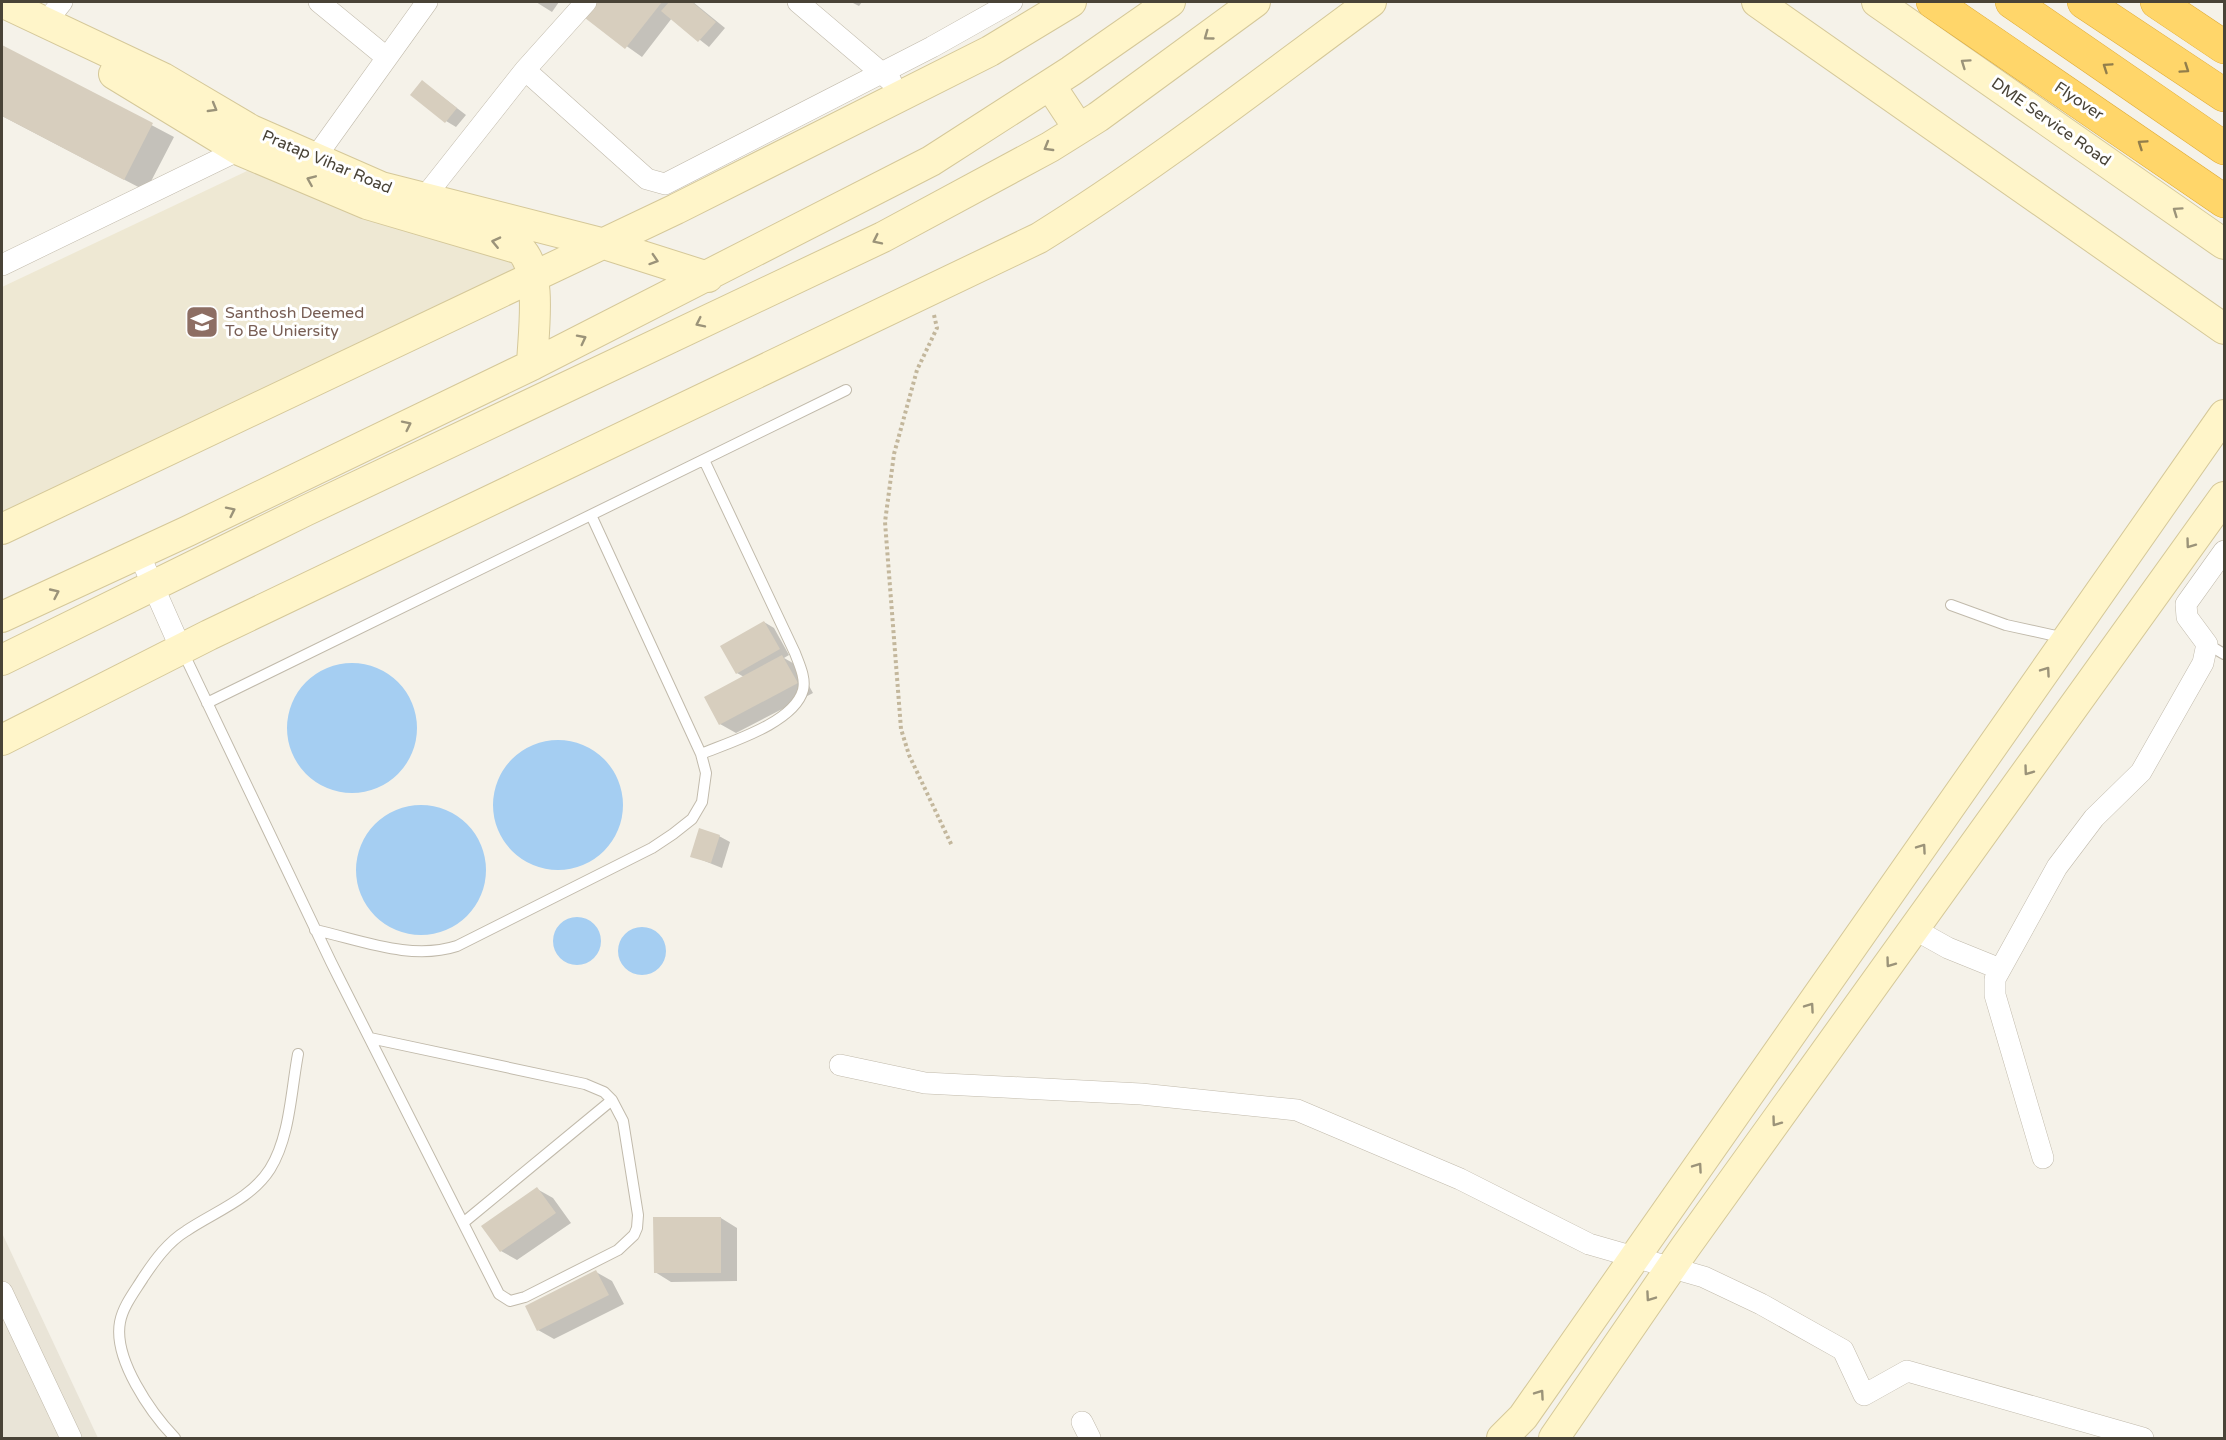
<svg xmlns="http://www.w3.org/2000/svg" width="2226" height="1440" font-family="'Varela Round',sans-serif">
  <rect width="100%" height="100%" fill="#f5f2e9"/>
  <path fill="#e9e4d7" d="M 2,1233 L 98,1438 L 2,1438 Z"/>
  <path fill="#eee8d3" d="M 262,164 L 493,244 L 521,266 L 2,515 L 2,287 Z"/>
  <path fill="#a5cef2" d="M287 728a65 65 0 1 1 130 0a65 65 0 1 1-130 0Z
    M493 805a65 65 0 1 1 130 0a65 65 0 1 1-130 0Z
    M356 870a65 65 0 1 1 130 0a65 65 0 1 1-130 0Z
    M553 941a24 24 0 1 1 48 0a24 24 0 1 1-48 0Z
    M618 951a24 24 0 1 1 48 0a24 24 0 1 1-48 0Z"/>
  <path fill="#0003" d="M 536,2 L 559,2 L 552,12 Z
    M 600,2 L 693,2 L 725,28 L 709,47 L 672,18 L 642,57 L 587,18 Z
    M 851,2 L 862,2 L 859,6 Z
    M 2,46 L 174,137 L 146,191 L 2,116 Z
    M 423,82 L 466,115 L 456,127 L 446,121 Z
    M 764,622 L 774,628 L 789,655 L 784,658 L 798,666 L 813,693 L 736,733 L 720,724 L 744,677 L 737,673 Z
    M 719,836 L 730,842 L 722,868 L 692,856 Z
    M 537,1189 L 553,1198 L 571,1223 L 517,1260 L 501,1251 L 484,1226 Z
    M 721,1218 L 737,1228 L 737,1281 L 671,1282 L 655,1272 Z
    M 596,1272 L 612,1281 L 624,1304 L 554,1339 L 538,1330 Z"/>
  <path fill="#d7cebe" d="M 598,2 L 662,2 L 625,49 L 585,18 Z
    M 669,2 L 692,2 L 716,22 L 698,42 L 661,11 Z
    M 2,45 L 153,123 L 124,180 L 2,116 Z
    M 422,80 L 457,108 L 445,123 L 410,95 Z
    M 764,621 L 780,649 L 736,674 L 720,646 Z
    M 782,655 L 798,683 L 719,725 L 704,697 Z
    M 699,828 L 720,835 L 711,863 L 690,857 Z
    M 537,1187 L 556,1213 L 500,1252 L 481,1226 Z
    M 653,1217 L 721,1217 L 721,1273 L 654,1273 Z
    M 596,1270 L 609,1295 L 537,1331 L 525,1306 Z"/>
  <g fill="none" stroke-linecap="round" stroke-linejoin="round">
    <g stroke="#c1baab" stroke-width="12">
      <path id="lane" d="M 1951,605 L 2006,625 L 2065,638
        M 2207,644 L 2224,654
        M 183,652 L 331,962 L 339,978 L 499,1294 L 510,1301 L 525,1297 L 618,1250 L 634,1235 L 637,1228 L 638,1215 L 623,1121 L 612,1100 L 604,1092 L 585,1084 L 370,1038
        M 207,703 L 846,390
        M 701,754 C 730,742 794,723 803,690 C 806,678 799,664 795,653 L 704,460
        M 315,930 C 361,940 411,961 457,946 L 652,848 L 673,834 L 692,819 L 702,802 L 706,773 L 701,754 L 591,515
        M 463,1223 L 612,1100
        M 175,1438 C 151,1413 113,1359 120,1322 C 123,1306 135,1291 143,1278 C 155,1260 168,1242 186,1231 C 214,1212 251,1199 270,1169 C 290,1137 291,1091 298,1054"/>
    </g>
    <g stroke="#c1baab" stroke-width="22">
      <path id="street" d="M 319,2 L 386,57
        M 798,2 L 891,81
        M 45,23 L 62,2
        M 525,70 L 647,179 L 665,184 L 932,47 L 1012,2
        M 315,158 L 427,2
        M 423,199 L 525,70 L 586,2
        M 2,265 L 239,150 L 244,143
        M 139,554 L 181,649
        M 1914,929 L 1948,948 L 2000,969
        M 840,1065 L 925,1083 L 1141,1094 L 1297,1110 L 1460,1179 L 1589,1244 L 1704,1277 L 1761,1304 L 1843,1350 L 1864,1395 L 1907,1371 L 2143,1438
        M 2043,1158 L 1995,995 L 1995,979 L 2057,867 L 2094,818 L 2141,772 L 2203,663 L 2207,644 L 2187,617 L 2186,604 L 2224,551
        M 2,1292 L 71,1438
        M 1082,1422 L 1090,1438"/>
    </g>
    <g stroke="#d5c899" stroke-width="32">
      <path id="secondary" d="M 2,2 L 163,78 L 251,130 L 381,187 L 601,243 L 708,277
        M 1757,2 L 2224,329
        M 1877,2 L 2224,244
        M 114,74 L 239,150 L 367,204 L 520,249 C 543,271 533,334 532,365
        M 1050,85 L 1079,129
        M 2,529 L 676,209 L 990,51 L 1071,2
        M 2,617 L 188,531 L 532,365 L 931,161 L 1071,71 L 1170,2
        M 2,660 L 305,511 L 883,237 L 1050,147 L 1098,117 L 1255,2
        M 2,740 L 209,635 L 1039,238 C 1155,166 1262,82 1371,2
        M 1502,1438 L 1523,1417 L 2224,415
        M 1554,1438 L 1684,1249 L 2224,497"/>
    </g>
    <g stroke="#e0ac38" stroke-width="34">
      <path id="highway" d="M 1933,2 L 2224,201
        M 2012,2 L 2224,148
        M 2084,2 L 2224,95
        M 2157,2 L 2224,47"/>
    </g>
    <path stroke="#c3b79c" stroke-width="4" stroke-dasharray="3 3" stroke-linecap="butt" d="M 934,315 L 937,328 L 917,370 L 894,454 L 885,522 L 901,729 L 909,755 L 952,846"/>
    <use href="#lane" stroke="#fff" stroke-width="10"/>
    <use href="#street" stroke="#fff" stroke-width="21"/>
    <use href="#secondary" stroke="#fff5c9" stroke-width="30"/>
    <use href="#highway" stroke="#ffd66a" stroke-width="33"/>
  </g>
  <defs><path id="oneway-chevron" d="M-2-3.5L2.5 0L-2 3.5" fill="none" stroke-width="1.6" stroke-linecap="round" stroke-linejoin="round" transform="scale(1.5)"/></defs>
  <g stroke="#9b9379">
    <use href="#oneway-chevron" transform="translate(1208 36) rotate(144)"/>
    <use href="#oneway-chevron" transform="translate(1965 63) rotate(-145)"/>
    <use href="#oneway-chevron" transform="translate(213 108) rotate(30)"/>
    <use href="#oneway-chevron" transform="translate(1048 147) rotate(150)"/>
    <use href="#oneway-chevron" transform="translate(311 180) rotate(-157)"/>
    <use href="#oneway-chevron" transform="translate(2177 211) rotate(-145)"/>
    <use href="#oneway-chevron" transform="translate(877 240) rotate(154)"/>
    <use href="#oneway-chevron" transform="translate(496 242) rotate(-167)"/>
    <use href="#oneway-chevron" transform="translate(654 260) rotate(18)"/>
    <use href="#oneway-chevron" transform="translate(700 323) rotate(154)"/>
    <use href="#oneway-chevron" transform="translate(582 339) rotate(-27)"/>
    <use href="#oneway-chevron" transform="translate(407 425) rotate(-26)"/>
    <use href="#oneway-chevron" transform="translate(231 511) rotate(-26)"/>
    <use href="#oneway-chevron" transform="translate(2190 544) rotate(126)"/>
    <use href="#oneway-chevron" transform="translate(55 593) rotate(-25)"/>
    <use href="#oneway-chevron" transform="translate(2046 671) rotate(-55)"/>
    <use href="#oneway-chevron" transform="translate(2028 771) rotate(126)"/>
    <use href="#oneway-chevron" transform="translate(1922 848) rotate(-55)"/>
    <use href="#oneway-chevron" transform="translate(1890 963) rotate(126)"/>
    <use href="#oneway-chevron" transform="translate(1810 1007) rotate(-55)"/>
    <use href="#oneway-chevron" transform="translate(1776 1122) rotate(126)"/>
    <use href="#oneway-chevron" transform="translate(1698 1167) rotate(-55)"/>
    <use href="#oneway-chevron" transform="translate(1650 1297) rotate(125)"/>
    <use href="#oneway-chevron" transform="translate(1540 1394) rotate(-55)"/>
  </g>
  <g stroke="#927e4b">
    <use href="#oneway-chevron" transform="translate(2107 67) rotate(-146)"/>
    <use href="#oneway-chevron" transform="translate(2185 69) rotate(34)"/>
    <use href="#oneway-chevron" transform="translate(2142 144) rotate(-146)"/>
  </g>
  <defs>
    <g id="university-square" transform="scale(1.725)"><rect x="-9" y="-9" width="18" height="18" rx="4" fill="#8d6e63" stroke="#fff"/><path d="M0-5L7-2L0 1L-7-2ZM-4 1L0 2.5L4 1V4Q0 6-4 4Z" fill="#fff"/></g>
  </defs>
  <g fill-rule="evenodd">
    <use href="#university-square" x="202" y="322"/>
  </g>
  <g text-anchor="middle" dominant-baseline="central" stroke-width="6" stroke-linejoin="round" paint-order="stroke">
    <g font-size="16" fill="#494337" stroke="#fff">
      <text transform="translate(2079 101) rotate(34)">Flyover</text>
      <text transform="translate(2051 122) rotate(35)">DME Service Road</text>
      <text transform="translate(327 162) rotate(23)">Pratap Vihar Road</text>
    </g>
    <g font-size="16" fill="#785e54" stroke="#fff" text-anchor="start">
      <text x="225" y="313">Santhosh Deemed<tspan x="225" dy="18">To Be Uniersity</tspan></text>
    </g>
  </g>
  <rect width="2226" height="1440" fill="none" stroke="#494337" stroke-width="6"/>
</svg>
